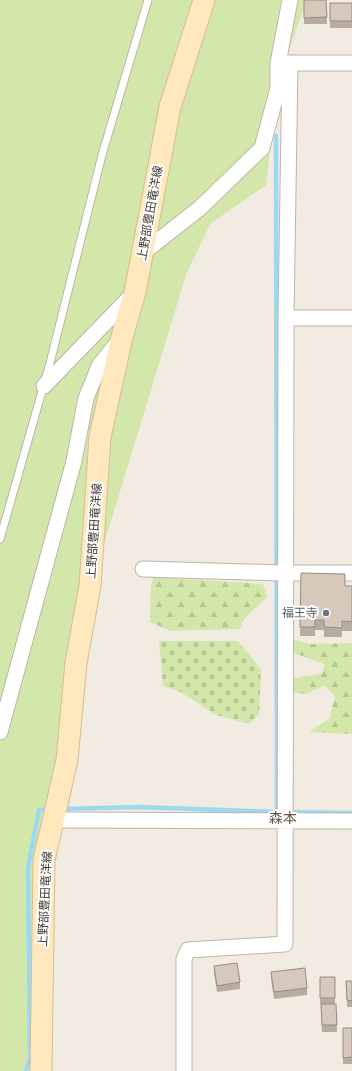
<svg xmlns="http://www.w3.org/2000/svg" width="352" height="1071" font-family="Jost,'Noto Sans JP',sans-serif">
  <defs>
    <pattern id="forest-firs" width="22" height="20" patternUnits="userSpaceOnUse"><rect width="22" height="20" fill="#d3e7aa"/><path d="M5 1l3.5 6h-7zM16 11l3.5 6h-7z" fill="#b6c793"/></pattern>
    <pattern id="cemetery-stones" width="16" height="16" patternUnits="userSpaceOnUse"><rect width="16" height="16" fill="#d3e7aa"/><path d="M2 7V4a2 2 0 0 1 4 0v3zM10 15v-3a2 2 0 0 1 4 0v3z" fill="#b6c793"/></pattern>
  </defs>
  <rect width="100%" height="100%" fill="#f1ebe2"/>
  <path fill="#d3e7aa" d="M 0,0 L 307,0 L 278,80 L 266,185 L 210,224 L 186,275 L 87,600 L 44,876 L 37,1071 L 0,1071 Z"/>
  <path fill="url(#forest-firs)" d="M 153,577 L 263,584 L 267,597 L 245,618 L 239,629 L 171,631 L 150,622 L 151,588 Z
    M 293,639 L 309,644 L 352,643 L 352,734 L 309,732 L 330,718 L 335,695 L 324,686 L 305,694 L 291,692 L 291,679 L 323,673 L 324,664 L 294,653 Z"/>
  <path fill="url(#cemetery-stones)" d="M 159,641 L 238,641 L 261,669 L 259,714 L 249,724 L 214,714 L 181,692 L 163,686 Z"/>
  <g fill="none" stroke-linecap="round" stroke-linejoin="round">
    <path stroke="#9cd8f0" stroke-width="4.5" d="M 276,136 L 277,812
      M 62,809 L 138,807 L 278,812
      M 288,812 L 352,813
      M 26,1071 L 30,1059 L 28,868 L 39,810 L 50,809"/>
    <g stroke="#bfb4a8" stroke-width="9">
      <path id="service" d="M 0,539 L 50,363 L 102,155 L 148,0"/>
    </g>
    <g stroke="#bfb4a8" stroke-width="17">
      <path id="minor" d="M 281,63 L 352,63
        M 144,252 L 200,208 L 262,148 L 278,88 L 278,63 L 290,0
        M 286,318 L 352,318
        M 44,386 L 133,294
        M 143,569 L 285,573 L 352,573
        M 0,732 L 74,461 L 86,398 L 99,366 L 119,341
        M 53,820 L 352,821
        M 184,1071 L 184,959 L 188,950 L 285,944 L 286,318 L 290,63"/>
    </g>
    <g stroke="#d5bc93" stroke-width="23">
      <path id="secondary" d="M 41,1071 L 44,860 L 67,760 L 76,663 L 90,586 L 100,437 L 122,337 L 135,292 L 170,107 L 204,0"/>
    </g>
    <use href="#service" stroke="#fff" stroke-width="7"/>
    <use href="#minor" stroke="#fff" stroke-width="15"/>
    <use href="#secondary" stroke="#ffe7be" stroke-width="21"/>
  </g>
  <path fill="#b8aca1" d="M 304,0 L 326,0 L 327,24 L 304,24 Z
    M 330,3 L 352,3 L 352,28 L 330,28 Z
    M 301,573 L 345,586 L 352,586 L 352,631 L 342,631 L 342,637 L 324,637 L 324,630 L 315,630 L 315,636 L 300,636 Z
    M 214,966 L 240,982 L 240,989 L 217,992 L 214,973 Z
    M 271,972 L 307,988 L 307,995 L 274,999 L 271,979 Z
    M 320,977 L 335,977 L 335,1004 L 336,1004 L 337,1032 L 322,1032 L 321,1004 L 320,1004 Z
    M 346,981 L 352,981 L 352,1007 L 347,1007 Z
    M 343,1028 L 352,1028 L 352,1064 L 343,1064 Z"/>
  <path fill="#d6c8bb" stroke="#968c83" d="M 304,0 L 326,0 L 327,17 L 304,18 Z
    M 330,3 L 352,3 L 352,21 L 330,21 Z
    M 301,573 L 345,574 L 345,586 L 352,586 L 352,622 L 342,621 L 342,628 L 324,627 L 324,620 L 315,620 L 315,627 L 300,627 Z
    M 237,963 L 240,982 L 217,986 L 214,966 Z
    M 305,968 L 307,988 L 274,992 L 271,972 Z
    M 320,977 L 335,977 L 335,998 L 320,998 Z
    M 346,981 L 352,981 L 352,1001 L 347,1000 Z
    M 321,1004 L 336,1004 L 337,1025 L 322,1025 Z
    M 343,1028 L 352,1028 L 352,1057 L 343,1058 Z"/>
  <circle fill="#6b7280" stroke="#fff" stroke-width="1.5" cx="326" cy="613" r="4"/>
  <g text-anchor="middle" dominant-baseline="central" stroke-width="4" stroke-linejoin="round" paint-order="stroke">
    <g font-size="12" fill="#433a33" stroke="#fff">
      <text transform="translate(150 213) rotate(-80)">上野部豊田竜洋線</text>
      <text transform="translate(94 531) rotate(-86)">上野部豊田竜洋線</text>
      <text transform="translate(45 899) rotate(-87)">上野部豊田竜洋線</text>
    </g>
    <g font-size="12" fill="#5b616d" stroke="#fff" text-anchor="end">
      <text x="318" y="613">福王寺</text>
    </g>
    <g font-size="14" fill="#65574a" stroke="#fff">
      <text x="283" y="818">森本</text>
    </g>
  </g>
</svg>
